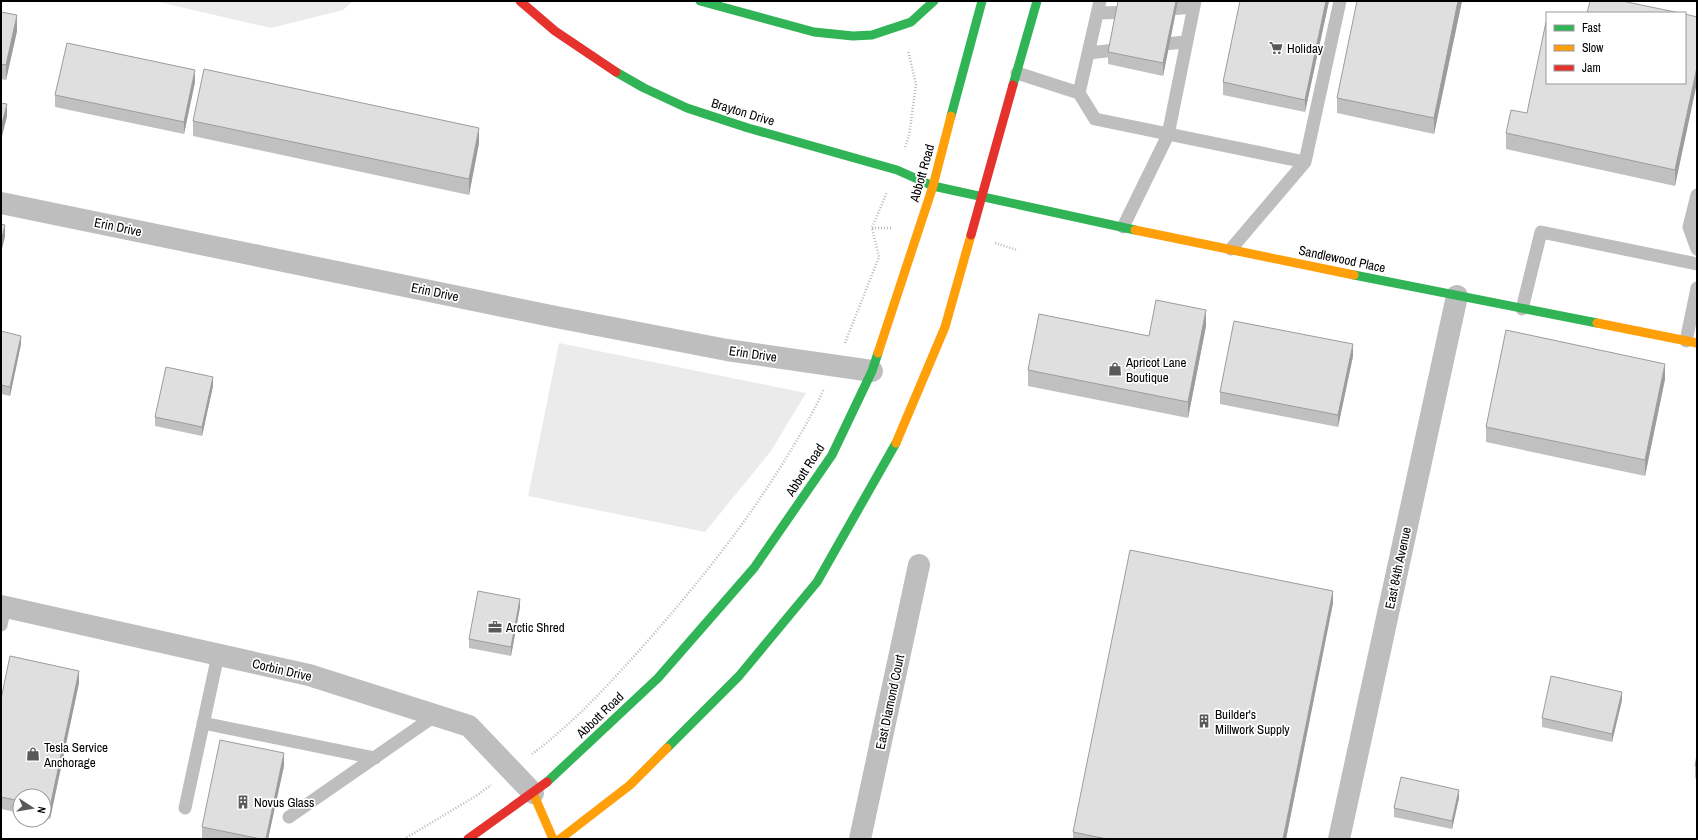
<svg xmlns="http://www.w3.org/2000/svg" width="1698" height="840" font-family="'Archivo Narrow',sans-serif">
  <rect width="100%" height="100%" fill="#fff"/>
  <path fill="#ebebeb" d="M 154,1 L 353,1 L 343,10 L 271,28 Z
    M 559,343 L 806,393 L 771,451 L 705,532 L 528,496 Z"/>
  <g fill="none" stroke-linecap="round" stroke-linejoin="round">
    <path stroke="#b9b9b9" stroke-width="2.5" stroke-dasharray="1 2" stroke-linecap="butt" d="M 905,147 L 909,136 L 916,84 L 908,50
      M 872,228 L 893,228
      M 995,243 L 1017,250
      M 845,343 L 879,257 L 872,228 L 887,192
      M 532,754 C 574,723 610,683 645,644 C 695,587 743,528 783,463 C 798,439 812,415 824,389
      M 404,839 L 476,796 L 491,785"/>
    <path stroke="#bebebe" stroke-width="13" d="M 1159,10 L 1193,7
      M 1098,13 L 1134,12
      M 1152,45 L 1186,42
      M 1088,53 L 1125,49
      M 1017,73 L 1079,93 L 1095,119 L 1305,162 L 1340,1
      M 1079,93 L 1100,1
      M 1697,195 L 1689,227 L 1697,249
      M 1123,227 L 1168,135 L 1195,1
      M 1231,249 L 1305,162
      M 1522,309 L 1541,232 L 1697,264
      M 1686,341 L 1697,288
      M 1,625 L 5,607
      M 203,723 L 375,758
      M 185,808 L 218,655
      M 289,817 L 436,715"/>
    <path stroke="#bebebe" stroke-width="22" d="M 1,203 L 556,317 L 727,350 L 872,371
      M 1,606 L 309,675 L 469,726 L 533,793
      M 860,839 L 919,565
      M 1339,839 L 1457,296"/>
    <path stroke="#30b455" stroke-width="9" d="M 700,1 L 814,32 L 853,36 L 872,35 L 911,22 L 934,1
      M 616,72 L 644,88 L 687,108 L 748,128 L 897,170 L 933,186 L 1135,230
      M 1013,85 L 1037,1
      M 951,116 L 982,1
      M 1354,275 L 1597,323
      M 667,748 L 739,676 L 817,582 L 896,443
      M 547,782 L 658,678 L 754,568 L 832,455 L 872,371 L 878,353"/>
    <path stroke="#ff9f0a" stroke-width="9" d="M 1135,230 L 1354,275
      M 1597,323 L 1697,343
      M 878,353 L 933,186 L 951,116
      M 896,443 L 945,327 L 971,235
      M 533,793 L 553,839
      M 560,839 L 630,785 L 667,748"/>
    <path stroke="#e5322d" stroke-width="9" d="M 520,1 L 555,31 L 616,72
      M 971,235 L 1013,85
      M 468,839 L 547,782"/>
  </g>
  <path fill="#c0c0c0" d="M 1118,1 L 1178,1 L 1163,76 L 1108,64 L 1108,52 Z
    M 1329,1 L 1305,112 L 1223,95 L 1223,82 Z
    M 1462,1 L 1434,134 L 1337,113 L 1337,98 Z
    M 1,12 L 17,31 L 6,80 L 1,79 Z
    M 1697,17 L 1675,186 L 1506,149 L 1506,133 L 1527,113 L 1547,83 Z
    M 195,82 L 184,134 L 55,107 L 55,95 Z
    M 1,103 L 7,116 L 1,140 Z
    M 193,121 L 479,143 L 469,195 L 193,136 Z
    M 1206,326 L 1188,418 L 1028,386 L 1028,370 Z
    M 1,331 L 21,344 L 10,396 L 1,394 Z
    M 1353,356 L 1338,427 L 1220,404 L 1220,392 Z
    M 1665,379 L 1645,476 L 1486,442 L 1486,427 Z
    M 213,386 L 202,436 L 155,426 L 155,417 Z
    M 1333,603 L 1286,839 L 1073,839 L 1073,832 Z
    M 520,607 L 511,656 L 469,648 L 469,639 Z
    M 79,683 L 50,819 L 44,818 L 44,796 L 20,796 L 20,813 L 1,809 L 1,699 Z
    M 1622,700 L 1612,742 L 1542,727 L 1542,718 Z
    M 1697,755 L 1697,779 L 1695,778 L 1695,766 Z
    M 284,766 L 268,839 L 202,839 L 202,827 Z
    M 1459,798 L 1452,829 L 1394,817 L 1394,808 Z"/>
  <path fill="#9c9c9c" d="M 1176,1 L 1178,1 L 1163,76 L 1163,63 Z
    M 1326,1 L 1329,1 L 1305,112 L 1305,100 Z
    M 1458,1 L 1462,1 L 1434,134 L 1434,118 Z
    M 17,15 L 17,31 L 6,80 L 6,65 Z
    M 1697,67 L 1697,83 L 1675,186 L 1675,170 Z
    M 195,70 L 195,82 L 184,134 L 184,122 Z
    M 7,104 L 7,116 L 1,140 L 1,128 Z
    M 479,128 L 479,143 L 469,195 L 469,179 Z
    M 5,225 L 5,237 L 1,253 L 1,241 Z
    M 1206,310 L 1206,326 L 1188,418 L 1188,402 Z
    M 21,336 L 21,344 L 10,396 L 10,387 Z
    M 1353,344 L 1353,356 L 1338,427 L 1338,415 Z
    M 1665,364 L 1665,379 L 1645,476 L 1645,460 Z
    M 213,377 L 213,386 L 202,436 L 202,427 Z
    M 1333,591 L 1333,603 L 1286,839 L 1283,839 Z
    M 520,599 L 520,607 L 511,656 L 511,647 Z
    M 79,671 L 79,683 L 50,819 L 50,807 Z
    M 1622,692 L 1622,700 L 1612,742 L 1612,734 Z
    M 284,753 L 284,766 L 268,839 L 266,839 Z
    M 1459,790 L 1459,798 L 1452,829 L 1452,821 Z"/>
  <path fill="#dfdfdf" stroke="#9c9c9c" d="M 1118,1 L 1176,1 L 1163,63 L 1108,52 Z
    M 1240,1 L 1326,1 L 1305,100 L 1223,82 Z
    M 1357,1 L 1458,1 L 1434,118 L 1337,98 Z
    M 1590,1 L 1622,1 L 1680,13 L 1587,13 Z
    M 1,12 L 17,15 L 6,65 L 1,64 Z
    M 1685,14 L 1697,17 L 1697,67 L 1675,170 L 1506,133 L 1511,110 L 1527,113 L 1546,22 L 1547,23 L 1547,83 L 1685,83 Z
    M 67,43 L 195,70 L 184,122 L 55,95 Z
    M 204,69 L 479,128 L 469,179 L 193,121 Z
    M 1,103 L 7,104 L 1,128 Z
    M 1,224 L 5,225 L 1,241 Z
    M 1156,300 L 1206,310 L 1188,402 L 1028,370 L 1039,314 L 1149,336 Z
    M 1234,321 L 1353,344 L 1338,415 L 1220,392 Z
    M 1506,330 L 1665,364 L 1645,460 L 1486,427 Z
    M 1,331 L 21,336 L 10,387 L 1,385 Z
    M 166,367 L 213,377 L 202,427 L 155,417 Z
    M 1130,550 L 1333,591 L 1283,839 L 1107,839 L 1073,832 Z
    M 478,591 L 520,599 L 511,647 L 469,639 Z
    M 10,656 L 79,671 L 50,807 L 44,806 L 44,796 L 20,796 L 20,801 L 1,797 L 1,699 Z
    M 1551,676 L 1622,692 L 1612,734 L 1542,718 Z
    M 220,740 L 284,753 L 266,839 L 261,839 L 202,827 Z
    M 1697,755 L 1697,766 L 1695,766 Z
    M 1401,777 L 1459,790 L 1452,821 L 1394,808 Z"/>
  <defs>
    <g id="supermarket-bare" transform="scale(1.08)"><path d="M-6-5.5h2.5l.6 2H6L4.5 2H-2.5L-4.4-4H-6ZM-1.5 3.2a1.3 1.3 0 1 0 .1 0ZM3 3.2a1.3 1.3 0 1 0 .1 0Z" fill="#595959" stroke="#fff" stroke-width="2.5" paint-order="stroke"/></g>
    <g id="shop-bare" transform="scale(1.08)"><path d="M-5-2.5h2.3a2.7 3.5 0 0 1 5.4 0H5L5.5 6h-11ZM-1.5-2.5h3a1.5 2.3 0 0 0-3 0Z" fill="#595959" stroke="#fff" stroke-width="2.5" paint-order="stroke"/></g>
    <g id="office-bare" transform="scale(1.08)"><path d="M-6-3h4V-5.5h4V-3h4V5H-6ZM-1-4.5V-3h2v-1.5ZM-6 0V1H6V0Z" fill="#595959" stroke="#fff" stroke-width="2.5" paint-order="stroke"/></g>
    <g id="building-bare" transform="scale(1.08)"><path d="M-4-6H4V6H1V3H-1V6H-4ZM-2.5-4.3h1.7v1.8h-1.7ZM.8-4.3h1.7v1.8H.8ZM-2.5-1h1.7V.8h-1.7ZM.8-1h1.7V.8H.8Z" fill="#595959" stroke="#fff" stroke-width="2.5" paint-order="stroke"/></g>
  </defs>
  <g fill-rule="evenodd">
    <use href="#supermarket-bare" x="1276" y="48"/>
    <use href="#shop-bare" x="1115" y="369"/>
    <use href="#office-bare" x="495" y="627"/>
    <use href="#building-bare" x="1204" y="721"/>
    <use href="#shop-bare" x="33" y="754"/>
    <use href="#building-bare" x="243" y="802"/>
  </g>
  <g text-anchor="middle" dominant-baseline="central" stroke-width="3.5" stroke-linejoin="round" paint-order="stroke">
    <g font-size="13" fill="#000" stroke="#fff" text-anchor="start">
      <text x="1287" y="48">Holiday</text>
      <text x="1126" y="362">Apricot Lane<tspan x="1126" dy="15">Boutique</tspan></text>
      <text x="506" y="627">Arctic Shred</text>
      <text x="1215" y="714">Builder's<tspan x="1215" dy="15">Millwork Supply</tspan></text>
      <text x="44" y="747">Tesla Service<tspan x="44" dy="15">Anchorage</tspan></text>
      <text x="254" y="802">Novus Glass</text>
    </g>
    <g font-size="13" fill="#000" stroke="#fff">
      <text transform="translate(743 112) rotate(17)">Brayton Drive</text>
      <text transform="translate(922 173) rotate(-74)">Abbott Road</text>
      <text transform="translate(118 227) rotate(12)">Erin Drive</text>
      <text transform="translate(1342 259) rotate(12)">Sandlewood Place</text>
      <text transform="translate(435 292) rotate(12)">Erin Drive</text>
      <text transform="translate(753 354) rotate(8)">Erin Drive</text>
      <text transform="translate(805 470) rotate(-57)">Abbott Road</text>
      <text transform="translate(1398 568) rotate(-78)">East 84th Avenue</text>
      <text transform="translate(282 670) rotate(13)">Corbin Drive</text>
      <text transform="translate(890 702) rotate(-78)">East Diamond Court</text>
      <text transform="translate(600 715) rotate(-44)">Abbott Road</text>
    </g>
  </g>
  <rect width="1698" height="840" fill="none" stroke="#000000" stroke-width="4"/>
  <rect x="1546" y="12" width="140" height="72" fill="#ffffff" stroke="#999999"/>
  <rect x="1554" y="25" width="20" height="6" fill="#30b455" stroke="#999999"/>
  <text x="1582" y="32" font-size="12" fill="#000000">Fast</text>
  <rect x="1554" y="45" width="20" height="6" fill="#ff9f0a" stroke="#999999"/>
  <text x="1582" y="52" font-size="12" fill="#000000">Slow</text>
  <rect x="1554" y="65" width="20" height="6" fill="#e5322d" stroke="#999999"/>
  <text x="1582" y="72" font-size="12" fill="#000000">Jam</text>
  <g transform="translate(32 808) rotate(102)"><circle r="19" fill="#ffffff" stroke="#999999"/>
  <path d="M0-3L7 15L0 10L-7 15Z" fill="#595959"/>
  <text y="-6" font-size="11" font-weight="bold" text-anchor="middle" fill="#000000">N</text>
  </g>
</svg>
